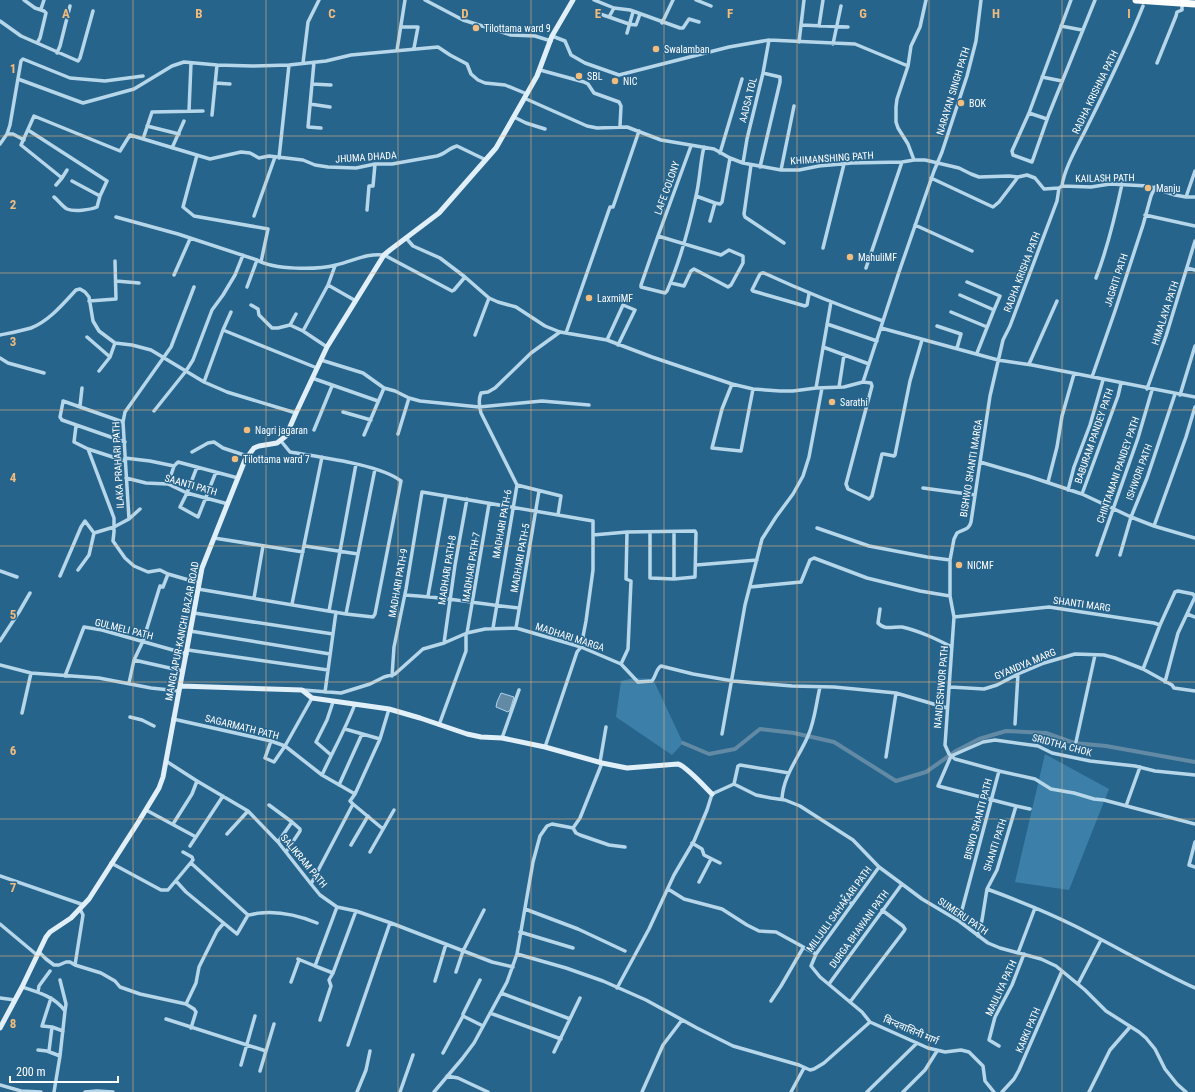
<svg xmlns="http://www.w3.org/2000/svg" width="1195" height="1092" font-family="'Roboto Condensed','Noto Sans Devanagari',sans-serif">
  <rect width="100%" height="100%" fill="#27648c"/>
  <path fill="#3c7fa8" d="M 635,678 L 653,679 L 683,743 L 672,755 L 616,717 L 621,681 Z
    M 1045,754 L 1109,789 L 1069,890 L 1015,882 Z"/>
  <path fill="#638aa4" stroke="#abd3ea" d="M 501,693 L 514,697 L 510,710 L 508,712 L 496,707 L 497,702 Z"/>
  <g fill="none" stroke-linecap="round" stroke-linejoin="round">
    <path stroke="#638aa4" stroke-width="4" d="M 683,743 L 709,754 L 735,749 L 760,729 L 794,733 L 834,742 L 896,781 L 926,772 L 956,751 L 979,739 L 1006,731 L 1046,733 L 1074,743 L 1106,746 L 1195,762"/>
    <path stroke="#b6d6ea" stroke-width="3.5" d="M 24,0 L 35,8 L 44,11 L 46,13 L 40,38 L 37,43
      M 425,0 L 463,20 L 511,35 L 535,36 L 551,41
      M 594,0 L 614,8 L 630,10 L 680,28 L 683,28 L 689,19 L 699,22
      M 696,0 L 711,6
      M 1071,0 L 1029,113 L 1012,151 L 1013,155 L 1032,162 L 1049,114 L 1095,0
      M 614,8 L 609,17 L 629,24 L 636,25 L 640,14
      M 41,9 L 44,0
      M 600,14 L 609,17
      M 0,21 L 21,36 L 78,61 L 80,58 L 93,11
      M 662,23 L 673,0
      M 801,25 L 848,27
      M 819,26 L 823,0
      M 1061,26 L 1082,30
      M 401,27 L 418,27 L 414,48
      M 627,33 L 633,12
      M 552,36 L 565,41 L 571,55 L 585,63 L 619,75 L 729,47 L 769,40 L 855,44 L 908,66
      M 799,42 L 804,0
      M 833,44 L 841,6
      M 397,50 L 405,0
      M 57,53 L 60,46 L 70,6
      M 314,62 L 308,127 L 321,128
      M 303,63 L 308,22 L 319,0
      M 1157,63 L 1176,16 L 1177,12 L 1182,10 L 1182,3
      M 540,70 L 584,82 L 588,84 L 594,93 L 619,102 L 621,106 L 620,126
      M 1042,77 L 1062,81
      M 18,79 L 83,103 L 134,89 L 172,66 L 184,62 L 217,65 L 252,66 L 289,65 L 326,61 L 351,55 L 438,47 L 450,55 L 467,64 L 471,74 L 478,80 L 485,83 L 505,85 L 527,94
      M 215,83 L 230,84
      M 312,84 L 331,85
      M 524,98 L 587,126 L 597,128 L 627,127 L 661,140 L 714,149 L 730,158 L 743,163 L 781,170 L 799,170 L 819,166 L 852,163 L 902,162 L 914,160 L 925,160 L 959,168 L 971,174 L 979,177 L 1009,176 L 1018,177 L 1027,175 L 1035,178 L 1044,189 L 1059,188 L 1062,186 L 1091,187 L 1110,184 L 1148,186 L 1175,195 L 1186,197 L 1195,197
      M 310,104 L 330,107
      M 189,111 L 191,63
      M 1029,113 L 1047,119
      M 212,115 L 217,65
      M 514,117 L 526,123 L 545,129
      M 147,126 L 179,134
      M 28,130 L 107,181 L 100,196 L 72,181
      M 7,134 L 13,134 L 24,140
      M 143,139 L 152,112 L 203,111
      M 0,144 L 7,134 L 10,125 L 21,61 L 23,59 L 70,78 L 105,81 L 143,76
      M 172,148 L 184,121
      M 720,153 L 742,79
      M 197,155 L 183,207 L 194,216 L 268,229 L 261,262
      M 279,158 L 289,65
      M 914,160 L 908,144 L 898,128 L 896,122 L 896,107 L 897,99 L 908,66 L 911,46 L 920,27 L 926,0
      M 743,163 L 747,139 L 763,73 L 769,40
      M 751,165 L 744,214 L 745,217 L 784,243
      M 760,167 L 780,82 L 780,77 L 763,73
      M 781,170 L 794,106
      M 62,178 L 67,170
      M 931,178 L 993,207 L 999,202 L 1018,177
      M 56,185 L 62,178 L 21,145 L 34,116 L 120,151 L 130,135 L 210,159 L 241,152 L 250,153 L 259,158 L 269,156 L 303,160 L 315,165 L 328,167 L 356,168 L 375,164 L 392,164 L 437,156 C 445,154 449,148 457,146 L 486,160
      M 1062,186 C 1064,168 1080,142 1088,125 C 1108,85 1127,46 1143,6
      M 696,196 L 715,203 L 710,221
      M 54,197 C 58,200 62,206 67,209 C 74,212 90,210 97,207 L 100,196
      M 1186,197 L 1195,171
      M 715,203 L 720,204 L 722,202 L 730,158
      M 367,210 L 369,186 L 373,186 L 375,164
      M 1145,215 L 1195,226
      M 254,216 L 275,157
      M 116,217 L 178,234 L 257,260 C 274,270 317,270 336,265 C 354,261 366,253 384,255 L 452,291 L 454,290 L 465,277
      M 915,225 L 972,251
      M 658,236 L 691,146
      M 406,238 L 413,246 L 440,258 L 465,277 L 489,298 L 498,302 L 516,307 L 545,326 L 560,332 L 607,340 L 652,357 L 732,384 L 753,389 L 780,391 L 793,391 L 816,388 L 844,387 L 863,382 L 871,383 L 872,386 L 846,484 L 848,489 L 869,499 L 872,496 L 882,454 L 884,454 L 894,456 L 895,455 L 910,381 L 922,340
      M 823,248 L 844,164
      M 335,266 L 328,285 L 356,301
      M 866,268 L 902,162
      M 1187,268 L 1195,270
      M 174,275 L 190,239
      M 1096,278 C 1108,247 1115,217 1122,184
      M 116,281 L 139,283
      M 967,282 L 1000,296 L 994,310 L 977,353
      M 671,283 L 684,286 L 691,271 L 694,269 L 728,287 L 731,285 L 743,263 L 743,256 L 729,250 L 721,255 L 658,236 L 641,285 L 641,287 L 665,293 L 667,291 C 680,261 689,228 696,196 C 700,180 700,163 704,147
      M 247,287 L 257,260
      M 809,294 L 807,305 L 805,306 L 753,291 L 752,290 L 760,274 L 762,273 L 764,273 C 803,291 843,307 883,321
      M 960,295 L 994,310
      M 89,301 L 116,299 L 115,261
      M 251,305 L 258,309 L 259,315 L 272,328 L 278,328 L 290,325 L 303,331 L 327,347
      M 951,312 L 987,327
      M 827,324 L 877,341
      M 290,325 L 296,314
      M 937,326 L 961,334 L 957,348
      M 881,328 L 998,360 L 1032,365 L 1195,397
      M 223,330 L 317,368
      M 303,331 L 328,285
      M 566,333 L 610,207 L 613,207 L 639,131
      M 0,335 C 10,333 21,331 31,328 C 49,321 63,304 76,290 L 80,289 L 85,292 L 89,297 L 93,321 L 99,331 L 115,343 L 132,345 L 151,350 L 204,382 L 227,392 L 296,413
      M 475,335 L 489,298
      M 87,337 L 110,357
      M 607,340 L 623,305 L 635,310 L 618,345
      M 823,347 L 869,364
      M 0,358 L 8,363 L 44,373
      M 321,360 L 363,373 L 384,388 L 395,391 L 409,398 L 420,401 L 479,407 L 542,401 L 589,405
      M 1029,364 L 1057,301
      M 99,371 L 110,357 L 115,343
      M 1092,377 L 1115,311 L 1143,225 L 1151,196 L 1155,187
      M 312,378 L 378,401
      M 204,382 L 223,330 L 231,312
      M 863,382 L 899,272 L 934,171 L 942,152 L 967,76 L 976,41 L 981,0
      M 732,384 L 722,409 L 712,448 L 741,451 L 753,389
      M 839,387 L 844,355
      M 816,388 L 831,302
      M 1147,389 L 1166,336 L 1195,241
      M 1180,395 L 1195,346
      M 80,406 L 82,388
      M 154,411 L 186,371 L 193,360 L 212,310 L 223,295 L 235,275 L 243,255
      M 343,412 L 371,420
      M 123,422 L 63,401 L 63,402 L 60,417 L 62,420 L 125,442
      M 76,426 L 74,442 L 88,449 L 125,461
      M 314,430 L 332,386
      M 398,434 L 409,398
      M 364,435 L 384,388
      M 88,449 L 114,518 L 114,532 L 113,541 L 125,558 L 134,566 L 148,572 L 160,570 L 168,574 L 199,583
      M 192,452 L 208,443 L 214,442 L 223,448 L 247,456
      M 125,458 L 150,461 L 174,466 L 178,462 L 238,478
      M 980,462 L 1028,476 L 1082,494 L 1131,517 L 1154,526 L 1195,538
      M 197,467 L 187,493 L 180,507 L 198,517 L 216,472
      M 126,478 L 146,483 L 168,484 L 187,493 L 228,504
      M 1048,482 L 1057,447 L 1062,416 L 1074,374
      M 168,484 L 174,466
      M 517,485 L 561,496 L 558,515 L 593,521 L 593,570 L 586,621 L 581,647 L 577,652 L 545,747
      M 923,488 L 975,495
      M 1068,490 L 1074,467 L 1090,425 L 1103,380
      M 1082,494 L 1118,396 L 1121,383
      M 129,519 L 140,509
      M 1154,526 L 1186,437 L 1195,407
      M 817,528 L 869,546 L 927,557 L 950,560
      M 593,535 L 627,532 L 695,531 L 696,533 L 695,577 L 674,579 L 650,578 L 650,532
      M 214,538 L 303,552
      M 305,546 L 358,554
      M 1097,555 L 1138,438 L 1152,390
      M 1120,555 L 1131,517 L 1147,478 L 1175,394
      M 696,565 L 757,560
      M 78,570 L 89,555 L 94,533
      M 0,571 L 17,577
      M 60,576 L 81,527 L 85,521 L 94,533 L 114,527 L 129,519 L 123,422 L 125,412 L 171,347 L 194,287
      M 674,579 L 674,532
      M 750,587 L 801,582 L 810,560 L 814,558 L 867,578 L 920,591 L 950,596
      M 198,589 L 346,614 L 373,617 L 375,614 L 401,481 C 379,464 318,457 290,452 L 281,441
      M 405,595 C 443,597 481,604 519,608
      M 428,596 L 446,496
      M 254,598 L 263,546
      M 292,604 L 322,457
      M 880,609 L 878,623 C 885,631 894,626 902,627 C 920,631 936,639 952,647
      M 329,611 L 356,464
      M 194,613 L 333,634
      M 346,614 L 375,469
      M 1187,614 L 1195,617
      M 954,617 L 1049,607 L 1154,623 L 1160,625
      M 493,628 L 517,485 L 481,413 C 479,406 478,400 481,393 L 488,392 L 495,388 L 531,353 L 560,332
      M 516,628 L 539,491
      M 190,631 L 330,654
      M 467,633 L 489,504
      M 0,641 L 19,612 L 30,593
      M 444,643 L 455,565 L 467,499
      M 188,650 L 328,670
      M 134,660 L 183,671
      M 621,664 L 628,649 L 631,581 L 626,579 L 627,532
      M 0,665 L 31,673 L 99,678 L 151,688 L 179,691
      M 1143,669 L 1160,625 L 1175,592 L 1178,591 L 1193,594 L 1195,597 L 1178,633 L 1165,682
      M 65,676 L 84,627 L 102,630 L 187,654
      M 392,676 L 394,647 L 406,589 L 422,492 L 558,515
      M 129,683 L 134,660 L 143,641 L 160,586 L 163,587 L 168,574
      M 950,687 L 984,689 L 997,685 L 1018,674 L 1044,663 L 1075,654 L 1104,655 L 1115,658 L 1143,669 L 1172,685 L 1174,688 L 1195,691
      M 303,690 L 341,693 L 370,684 L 384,677 L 395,674 L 423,649 L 444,643 L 467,633 L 485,629 L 516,628 L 581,647 L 621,664 L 638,682 L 652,681 C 656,676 656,669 661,666 L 693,674 L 733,681 L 792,686 L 834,687 L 896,693 L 947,708
      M 325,692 L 336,612
      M 355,704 C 346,728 333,751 322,775 L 355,794 L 380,739 L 389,709
      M 22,713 L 31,673
      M 130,717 L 142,720 L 154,726
      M 173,719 L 271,741 L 285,746 L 322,775
      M 1015,724 L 1018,674
      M 439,725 L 466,651 L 466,634
      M 345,729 L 380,739
      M 722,734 L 745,605 L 762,539 L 776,517 L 793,494 L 803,476 L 809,457 L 822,388
      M 502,738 L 519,690
      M 271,741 L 265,758 L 274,762 L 285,746 L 312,698
      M 1076,742 L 1095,655
      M 331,755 L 316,742 L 327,720 L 333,702
      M 951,756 L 983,742 L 995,740 L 1038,746 L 1052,753 L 1090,761 L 1135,766 L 1155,771 L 1195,775
      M 951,756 L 938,786 L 1016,806 L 997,870 L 987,889 L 982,920 L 978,936
      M 886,757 L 896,693
      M 166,761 L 197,781 L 248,811 L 278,842 L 311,884 L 320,895 L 337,907 L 356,911 L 391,923 L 492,962 L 513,967
      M 600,762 L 606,727
      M 999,771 L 1035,779 L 1051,789 L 1074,793 L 1094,799 L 1104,800 L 1195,824
      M 734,784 L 738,766 L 740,765 L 789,773
      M 339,785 L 362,734
      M 782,799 C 783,776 799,757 808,736 C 815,720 816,704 820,687
      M 353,804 L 383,829
      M 269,805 L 292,822
      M 1016,806 L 1030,809
      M 1126,806 L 1140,767
      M 146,810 L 196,837
      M 173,824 L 192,794 L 197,781
      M 573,828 L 576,833 L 580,835 L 609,845 L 625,847
      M 227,834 L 248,811
      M 278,842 L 292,822 L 300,829 L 300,831 L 286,852
      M 1195,842 L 1189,865 L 1195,867
      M 692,843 L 702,849 L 704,855 L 720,863
      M 351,845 L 368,816
      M 190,846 L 223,796
      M 370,852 L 394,810
      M 111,863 L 161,890 L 168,890 L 193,860 L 192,857 L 183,852
      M 191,863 L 248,915
      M 0,876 L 84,905
      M 176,881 L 186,892 L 237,934 L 248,915 C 252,915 256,913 260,913 C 279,911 300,916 317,923
      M 699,882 L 711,859
      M 311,884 L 353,804 L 350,801 L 355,794
      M 668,889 L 684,899 L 722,909 L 747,925 L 759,931 L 776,932 L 816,954
      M 987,889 C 1017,900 1047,912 1075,926 C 1115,946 1154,969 1195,988
      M 842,896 L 852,904
      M 337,907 L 315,966 L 333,973 L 356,911
      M 525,909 L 578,929 L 625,951
      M 959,921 L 999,771 L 955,759 L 949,754 L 945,745 L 954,617 L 950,596 L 950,560 L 954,539 L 957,533 C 964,529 969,530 971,522 L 990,396 L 1003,340 L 1010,326 L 1057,201 L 1059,188
      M 0,924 L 37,955
      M 520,932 L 573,948
      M 39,952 L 46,959 L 54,965 L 59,965 L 66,962 L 70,962 L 75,965 L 101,973 L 115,981 L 120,987 L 140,994 L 186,1004
      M 1018,953 L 1035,908
      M 517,954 L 566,968 L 603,981 L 646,1000 L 697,1028 L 733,1046 L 799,1065 L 810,1070 L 814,1069 L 824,1063 L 870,1022
      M 298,959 L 315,966
      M 75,965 L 83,915 L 80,909
      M 456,972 L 463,951 L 484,910
      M 60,980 L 66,1004 L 65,1011
      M 480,980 L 463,1014 L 463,1016 L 483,1026
      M 435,981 L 446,944
      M 291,982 L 299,960
      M 829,984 L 902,884
      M 1078,984 L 1101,940
      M 22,987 C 38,992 55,997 65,1011 L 60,1056 L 54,1092
      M 617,988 L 649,929 L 674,875 L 694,841 L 707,810 L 712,794 L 734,784 L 756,795 L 771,798 L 785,800 L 800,806 L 853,840 L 879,867 L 902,884 L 922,899 L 959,921 L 988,943 L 1000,948 L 1041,959 L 1056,966 L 1085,990 L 1106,1011 L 1139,1032 L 1146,1038 L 1155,1049 L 1165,1069 L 1177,1084 L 1186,1092
      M 38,992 L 39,986 L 50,971
      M 501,993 L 570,1019
      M 0,998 L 15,1000
      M 51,998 L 42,1026 L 52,1027 L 63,1031
      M 771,1001 L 781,986 L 803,948
      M 850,1002 L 904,931 L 905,929 L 903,926 L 882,910
      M 490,1013 L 561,1039
      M 166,1019 L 266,1051
      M 320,1020 L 331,986 L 329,980 L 333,973
      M 870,1022 L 862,1012 L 820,977 L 811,966 L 816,954 L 879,867
      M 870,1022 L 928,1048 L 945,1052 L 961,1050 L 969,1052 L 983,1066 L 985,1081 L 994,1092
      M 191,1028 L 196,1012 L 194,1009 L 186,1004 L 196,983 L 199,967 L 217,931 L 223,924
      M 348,1045 L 390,923
      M 999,1046 L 989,1040 L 995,1017 L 1012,985 L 1024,954
      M 38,1050 L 47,1051 L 60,1056
      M 49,1051 L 52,1027
      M 554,1052 L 580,998
      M 443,1053 L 463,1016
      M 241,1065 L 255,1016
      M 260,1071 L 274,1024
      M 447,1076 L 458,1078 L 488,1092
      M 0,1085 L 21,1091 L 41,1092
      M 85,1092 L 97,1091 L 113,1092
      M 357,1092 L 366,1070 L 370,1051
      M 400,1092 L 413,1055
      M 434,1092 L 462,1059 L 474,1043 L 507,982 L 517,954 L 533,862 L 540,836 L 547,826 L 552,824 L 573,828 L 580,818 L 602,763
      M 642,1092 L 663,1045 L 682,1020
      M 791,1092 L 804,1068
      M 867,1092 L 917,1043
      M 903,1092 L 925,1070 L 937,1051
      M 1002,1092 L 1014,1079 L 1019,1070 L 1062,971
      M 1089,1092 L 1110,1050 L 1130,1027"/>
    <path stroke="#e1eff8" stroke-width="5" d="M 180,686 L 302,690 L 312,698 L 389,709 L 420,718 L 467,734 L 481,737 L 502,738 L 545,747 L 602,763 L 627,768 L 678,764 C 686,766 705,787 712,794
      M 0,1028 L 22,987 L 46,937 L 50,932 L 71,918 L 89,899 L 139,821 L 159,788 L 163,777 L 202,568 L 245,460 L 254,448 L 259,446 L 277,443 L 286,436 L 296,413 L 327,347 L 384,255 L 390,250 L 439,213 L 496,148 L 537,76 L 552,36 L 573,0"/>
    <path stroke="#fff" stroke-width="7" d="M 1136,0 L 1195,4"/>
  </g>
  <path fill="none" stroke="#f2bc7c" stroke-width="1" stroke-opacity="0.55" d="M 133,0 L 133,1092M 266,0 L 266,1092M 398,0 L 398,1092M 531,0 L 531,1092M 664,0 L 664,1092M 797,0 L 797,1092M 929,0 L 929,1092M 1062,0 L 1062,1092M 0,136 L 1195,136M 0,273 L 1195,273M 0,410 L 1195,410M 0,546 L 1195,546M 0,682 L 1195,682M 0,819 L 1195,819M 0,956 L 1195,956"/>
  <g fill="#f2bc7c" stroke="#27648c" stroke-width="1.5">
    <circle cx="476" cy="28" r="4"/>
    <circle cx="656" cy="49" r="4"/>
    <circle cx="579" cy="76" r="4"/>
    <circle cx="615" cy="81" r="4"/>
    <circle cx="961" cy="103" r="4"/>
    <circle cx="1148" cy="188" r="4"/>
    <circle cx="850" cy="257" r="4"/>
    <circle cx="589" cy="298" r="4"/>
    <circle cx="832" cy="402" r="4"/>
    <circle cx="247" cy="430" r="4"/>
    <circle cx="235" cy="459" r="4"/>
    <circle cx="959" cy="565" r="4"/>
  </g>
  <g text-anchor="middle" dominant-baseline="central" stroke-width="3" stroke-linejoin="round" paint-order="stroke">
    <g font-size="10" fill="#fff" stroke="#27648c" text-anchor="start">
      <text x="484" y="28">Tilottama ward 9</text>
      <text x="664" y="49">Swalamban</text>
      <text x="587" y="76">SBL</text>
      <text x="623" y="81">NIC</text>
      <text x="969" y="103">BOK</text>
      <text x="1156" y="188">Manju</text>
      <text x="858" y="257">MahuliMF</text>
      <text x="597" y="298">LaxmiMF</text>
      <text x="840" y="402">Sarathi</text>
      <text x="255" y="430">Nagri jagaran</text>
      <text x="243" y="459">Tilottama ward 7</text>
      <text x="967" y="565">NICMF</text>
    </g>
    <g font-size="10" fill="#fff" stroke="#27648c">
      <text transform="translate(953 91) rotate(-73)">NARAYAN SINGH PATH</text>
      <text transform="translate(1095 92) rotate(-64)">RADHA KRISHNA PATH</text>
      <text transform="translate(748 100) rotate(-76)">AADSA TOL</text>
      <text transform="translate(366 157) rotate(-4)">JHUMA DHADA</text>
      <text transform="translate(832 158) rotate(-4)">KHIMANSHING PATH</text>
      <text transform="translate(1105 178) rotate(-1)">KAILASH PATH</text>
      <text transform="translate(667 188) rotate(-70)">LAFE COLONY</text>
      <text transform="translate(1022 272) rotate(-69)">RADHA KRISHA PATH</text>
      <text transform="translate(1116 280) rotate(-72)">JAGRITI PATH</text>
      <text transform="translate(1165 313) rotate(-72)">HIMALAYA PATH</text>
      <text transform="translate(1094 436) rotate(-71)">BABURAM PANDEY PATH</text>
      <text transform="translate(118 465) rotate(-93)">ILAKA PRAHARI PATH</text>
      <text transform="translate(971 468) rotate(-81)">BISHWO SHANTI MARGA</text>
      <text transform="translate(1118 470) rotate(-71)">CHINTAMANI PANDEY PATH</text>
      <text transform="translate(1139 472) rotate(-70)">ISHWORI PATH</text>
      <text transform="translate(191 485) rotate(16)">SAANTI PATH</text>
      <text transform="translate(502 524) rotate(-80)">MADHARI PATH-6</text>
      <text transform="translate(520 558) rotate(-80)">MADHARI PATH-5</text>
      <text transform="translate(471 567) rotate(-81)">MADHARI PATH-7</text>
      <text transform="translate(447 570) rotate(-81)">MADHARI PATH-8</text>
      <text transform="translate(398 583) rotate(-80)">MADHARI PATH-9</text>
      <text transform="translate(1082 604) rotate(8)">SHANTI MARG</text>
      <text transform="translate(124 629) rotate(14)">GULMELI PATH</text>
      <text transform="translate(182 631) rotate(-79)">MANGLAPUR-KANCHI BAZAR ROAD</text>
      <text transform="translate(570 637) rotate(18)">MADHARI MARGA</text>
      <text transform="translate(1025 664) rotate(-23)">GYANDYA MARG</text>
      <text transform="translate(941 687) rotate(-85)">NANDESHWOR PATH</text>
      <text transform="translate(242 727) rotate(14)">SAGARMATH PATH</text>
      <text transform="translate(1062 745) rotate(15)">SRIDTHA CHOK</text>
      <text transform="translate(978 819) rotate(-75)">BISWO SHANTI PATH</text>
      <text transform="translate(995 845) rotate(-72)">SHANTI PATH</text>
      <text transform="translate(304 861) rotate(50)">SALIKRAM PATH</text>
      <text transform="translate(839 909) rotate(-54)">MILIJULI SAHAKARI PATH</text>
      <text transform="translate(963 916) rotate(34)">SUMERU PATH</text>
      <text transform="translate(859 929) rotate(-54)">DURGA BHAWANI PATH</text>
      <text transform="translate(1001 988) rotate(-65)">MAULIYA PATH</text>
      <text transform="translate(911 1030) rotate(23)">बिन्दवासिनी मार्ग</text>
      <text transform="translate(1028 1030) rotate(-67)">KARKI PATH</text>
    </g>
  </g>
  <g font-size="13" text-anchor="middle" font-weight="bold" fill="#f2bc7c" stroke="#27648c" stroke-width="3" stroke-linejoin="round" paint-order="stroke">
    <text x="66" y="18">A</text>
    <text x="199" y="18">B</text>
    <text x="332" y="18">C</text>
    <text x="465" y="18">D</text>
    <text x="598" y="18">E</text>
    <text x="730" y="18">F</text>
    <text x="863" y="18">G</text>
    <text x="996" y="18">H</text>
    <text x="1129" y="18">I</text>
    <text x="13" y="73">1</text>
    <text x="13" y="209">2</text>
    <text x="13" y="346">3</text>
    <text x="13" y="482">4</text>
    <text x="13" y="619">5</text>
    <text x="13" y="755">6</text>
    <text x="13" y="892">7</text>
    <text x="13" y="1028">8</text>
  </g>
  <path d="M10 1076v6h108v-6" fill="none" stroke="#ffffff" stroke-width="2"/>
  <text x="16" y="1076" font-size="12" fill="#ffffff" stroke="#27648c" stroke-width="3" paint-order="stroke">200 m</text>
</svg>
